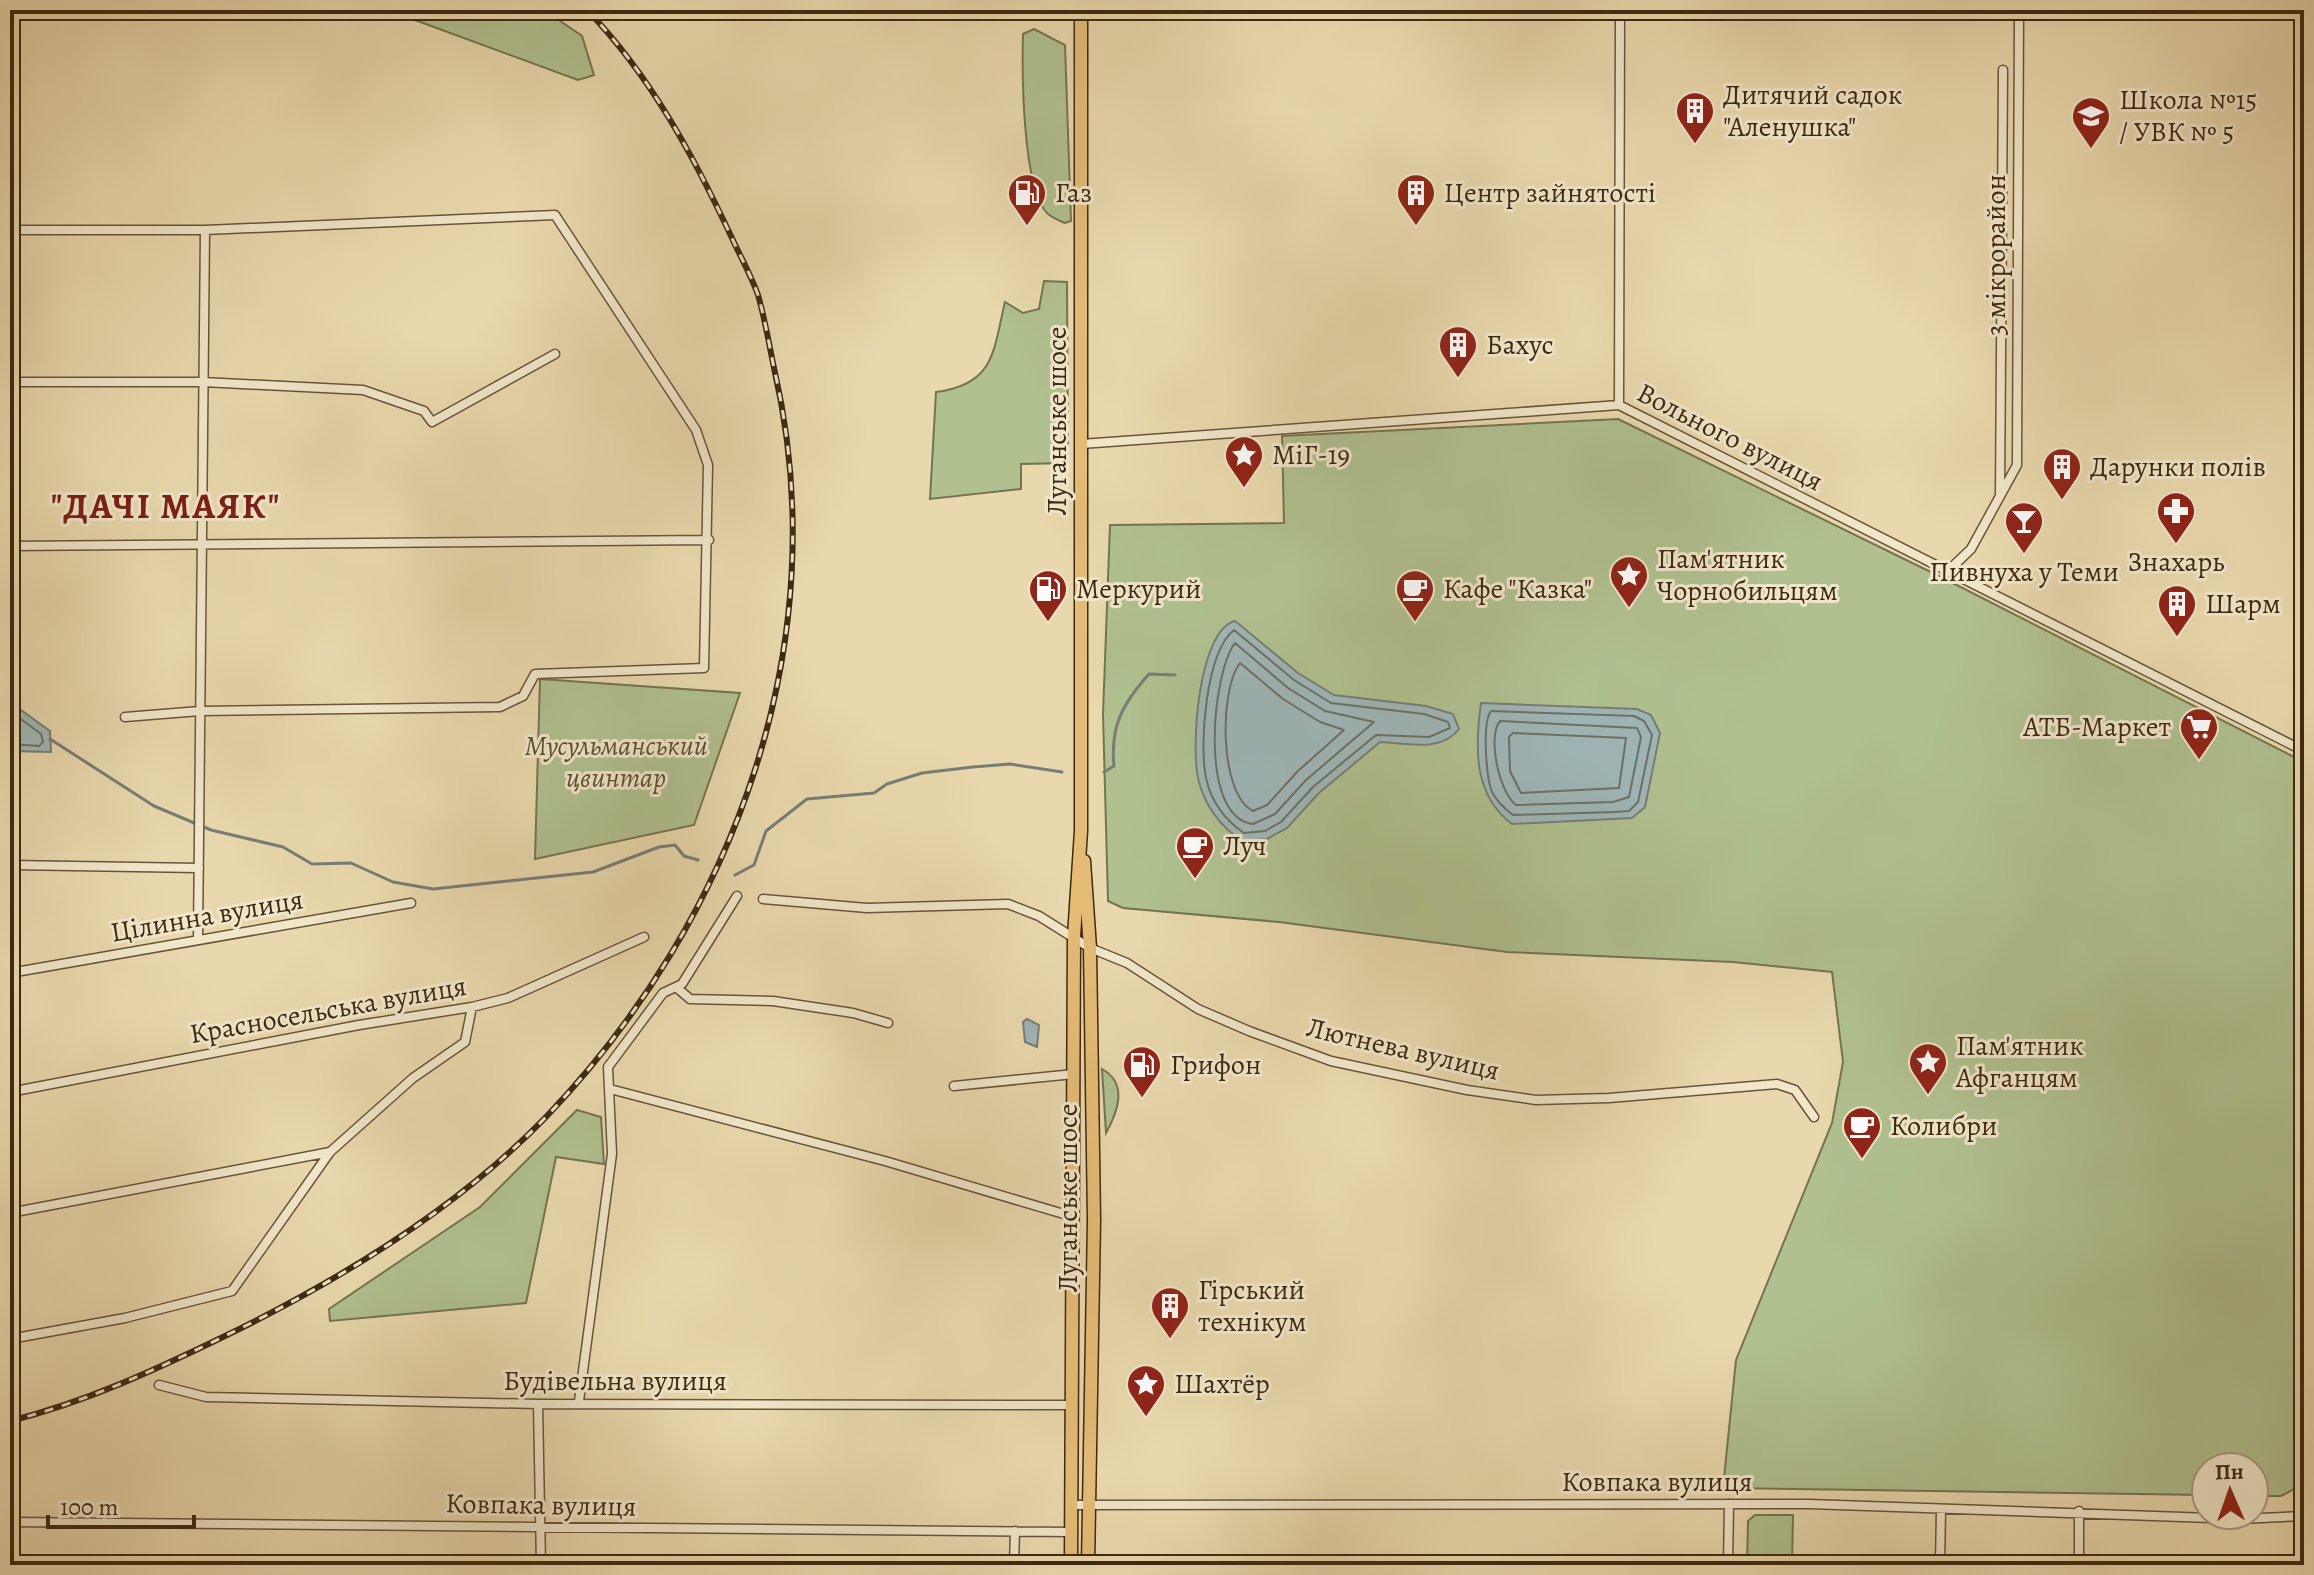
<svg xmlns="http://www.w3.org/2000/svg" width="2314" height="1575" font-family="Alegreya,serif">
  <rect width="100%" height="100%" fill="#e9d8ad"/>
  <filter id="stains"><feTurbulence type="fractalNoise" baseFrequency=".0025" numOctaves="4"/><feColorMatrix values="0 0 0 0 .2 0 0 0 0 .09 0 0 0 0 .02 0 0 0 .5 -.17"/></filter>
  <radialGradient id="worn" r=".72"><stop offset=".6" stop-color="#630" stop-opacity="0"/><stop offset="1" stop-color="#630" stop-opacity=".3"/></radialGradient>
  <path fill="#b0c08f" stroke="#767450" stroke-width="2" d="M 403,10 L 544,10 L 582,36 L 594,75 L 578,80 L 415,20 Z
    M 1034,29 L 1065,45 L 1071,221 L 1065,223 C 1060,221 1053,218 1048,214 C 1022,190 1022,70 1023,34 Z
    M 1044,281 L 1067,282 L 1068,463 L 1021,464 L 1021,489 L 930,499 L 936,392 C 995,384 993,352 1005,302 L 1023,313 L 1039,309 Z
    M 1618,419 L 1943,578 L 2304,762 L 2304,1484 L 2281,1496 L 2254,1496 L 2254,1467 L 2206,1467 L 2206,1495 L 1723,1488 L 1736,1360 L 1832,1123 L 1843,1062 L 1832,972 L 1733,962 L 1507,952 L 1279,922 L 1123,908 L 1108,901 L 1103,714 L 1110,525 L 1284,523 L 1282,436 Z
    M 540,679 L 740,693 L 694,825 L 535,859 Z
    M 1102,1069 C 1129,1084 1117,1113 1106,1133 Z
    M 577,1110 L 601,1117 L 604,1164 L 556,1157 L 526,1303 L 330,1321 L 329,1309 L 480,1207 Z
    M 1755,1515 L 1793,1515 L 1792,1565 L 1747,1565 L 1748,1521 Z"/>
  <path fill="#9eb6b7" stroke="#777e75" stroke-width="2" d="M 1235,621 L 1298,673 L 1334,695 L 1426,706 L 1453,714 L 1459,729 C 1441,753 1406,743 1380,742 L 1319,793 L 1287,828 L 1267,839 L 1242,841 C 1220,826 1206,808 1199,782 C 1190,751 1198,630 1235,621 Z
    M 10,702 L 50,731 L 51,752 L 10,751 Z
    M 1481,703 L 1637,709 L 1651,715 L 1660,733 L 1645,807 L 1632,818 L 1512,824 C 1473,795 1475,747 1481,703 Z
    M 1027,1019 L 1039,1025 L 1037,1047 L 1025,1042 L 1023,1022 Z"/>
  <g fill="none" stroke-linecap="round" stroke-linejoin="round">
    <path stroke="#6e7064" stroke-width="2" d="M 1234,630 L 1294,680 L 1331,703 L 1424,714 L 1448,722 L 1450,728 L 1429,737 L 1376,735 L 1313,787 L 1281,822 L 1265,831 L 1244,833 C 1225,820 1211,801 1206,778 C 1199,744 1206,652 1234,630 Z
      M 1235,643 L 1288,688 L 1325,711 L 1374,722 L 1306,780 L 1275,814 L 1253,824 C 1198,818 1212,673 1235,643 Z
      M 1240,663 L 1283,699 L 1320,722 L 1344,730 L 1298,771 L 1267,805 L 1253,811 C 1219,794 1219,690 1240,663 Z
      M 10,711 L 41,734 L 43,742 L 39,746 L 10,744
      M 1491,711 L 1634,716 L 1644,721 L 1652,735 L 1638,802 L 1629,811 L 1614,812 L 1513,815 C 1505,809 1497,802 1492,792 C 1486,777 1482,723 1491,711 Z
      M 1500,721 L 1637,728 L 1641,737 L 1629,797 L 1613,802 L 1516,805 C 1499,792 1487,737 1500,721 Z
      M 1513,733 L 1626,738 L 1619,788 L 1521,793 L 1510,771 L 1509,737 Z"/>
    <path stroke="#777e75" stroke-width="3" d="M 50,739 L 154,806 L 211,830 L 283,847 L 312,864 L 351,863 L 393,882 L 433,889 L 593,872 L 659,847 L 675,845 L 684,856 L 698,860
      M 1104,772 L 1114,766 C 1110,726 1123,703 1149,674 L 1175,675
      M 735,875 L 754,865 L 766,831 L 807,799 L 874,793 L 887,784 L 922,773 L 973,767 L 1010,764 L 1062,772"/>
    <g stroke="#685538" stroke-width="11">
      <path id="street" d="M 10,230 L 205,230 L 555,215 L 696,430 L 708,465 L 704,668 L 535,674 L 523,696 L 500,707 L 200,711 L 125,717
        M 10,382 L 203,382 L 363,390 L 424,411 L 432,422 L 555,354
        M 1619,405 L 1620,10
        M 1081,444 L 1619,405 L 2304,751
        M 2000,496 L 2003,70
        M 10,546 L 709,540
        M 1948,571 L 1971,549 L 2017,465 L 2019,10
        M 10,865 L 199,868
        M 763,899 L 867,908 L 1008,904 L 1039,916 L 1090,948 L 1127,963 L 1198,1009 L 1249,1031 L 1331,1061 L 1467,1090 L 1536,1100 L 1609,1098 L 1777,1084 L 1795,1090 L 1814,1117
        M 198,938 L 205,230
        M 10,973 L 411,903
        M 676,987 L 690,999 L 773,1001 L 853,1013 L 888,1023
        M 954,1086 L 1074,1074
        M 610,1089 L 885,1161 L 1074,1217
        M 10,1092 L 359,1025 L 472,1007 L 508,998 L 644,937
        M 10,1213 L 330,1152
        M 10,1339 L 125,1318 L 232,1291 L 330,1152 L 413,1078 L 465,1042 L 472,1007
        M 159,1385 L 206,1397 L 538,1404 L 1072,1405
        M 579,1401 L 612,1154 L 608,1067 L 663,993 L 682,984 L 737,896
        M 538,1404 L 541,1565
        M 1073,1505 L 1809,1504 L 2240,1519 L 2304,1516
        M 10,1522 L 1072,1532
        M 1014,1565 L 1015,1531
        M 1728,1565 L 1729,1504
        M 1940,1565 L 1941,1509
        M 2079,1565 L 2079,1511"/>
    </g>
    <g stroke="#3d2911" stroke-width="15">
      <path id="primary" d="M 1084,861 L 1090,948 L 1094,1220 L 1088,1565
        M 1071,1565 L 1074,936 L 1081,831 L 1081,10"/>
    </g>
    <use href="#street" stroke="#f1e6ca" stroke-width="8"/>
    <use href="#primary" stroke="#e4bc76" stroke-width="12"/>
    <g stroke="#3d2911" stroke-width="6">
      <path id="rail" d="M 10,1421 C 86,1402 155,1370 225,1336 C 340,1280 456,1210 546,1117 C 736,918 837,641 774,368 C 769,344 765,319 758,295 C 751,275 740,256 731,236 C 693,155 650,75 587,10"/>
    </g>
    <use href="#rail" stroke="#f1e6ca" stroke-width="3" stroke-dasharray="9" stroke-linecap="butt"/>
  </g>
  <defs>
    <g id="building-pin" transform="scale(2)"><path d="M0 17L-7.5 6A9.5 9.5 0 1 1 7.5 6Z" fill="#8f2418" stroke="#f1e6ca"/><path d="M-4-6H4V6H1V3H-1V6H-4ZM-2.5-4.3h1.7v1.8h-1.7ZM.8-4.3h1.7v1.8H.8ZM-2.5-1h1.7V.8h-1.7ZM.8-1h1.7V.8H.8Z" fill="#fff"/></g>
    <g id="school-pin" transform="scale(2)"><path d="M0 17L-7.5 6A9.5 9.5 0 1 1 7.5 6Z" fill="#8f2418" stroke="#f1e6ca"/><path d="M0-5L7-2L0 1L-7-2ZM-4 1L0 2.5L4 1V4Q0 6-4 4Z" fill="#fff"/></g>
    <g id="fuel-pin" transform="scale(2)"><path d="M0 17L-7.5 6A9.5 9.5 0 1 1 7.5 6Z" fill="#8f2418" stroke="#f1e6ca"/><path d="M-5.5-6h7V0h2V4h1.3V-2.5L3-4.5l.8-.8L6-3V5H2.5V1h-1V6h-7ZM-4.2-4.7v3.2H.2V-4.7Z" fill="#fff"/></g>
    <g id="sight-pin" transform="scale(2)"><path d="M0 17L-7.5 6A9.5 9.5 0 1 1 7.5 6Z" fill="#8f2418" stroke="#f1e6ca"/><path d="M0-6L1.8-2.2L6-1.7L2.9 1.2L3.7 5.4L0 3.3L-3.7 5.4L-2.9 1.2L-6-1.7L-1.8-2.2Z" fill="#fff"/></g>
    <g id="pharmacy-pin" transform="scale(2)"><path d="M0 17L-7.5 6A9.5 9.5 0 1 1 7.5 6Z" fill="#8f2418" stroke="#f1e6ca"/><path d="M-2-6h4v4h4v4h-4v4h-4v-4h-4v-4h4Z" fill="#fff"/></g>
    <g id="bar-pin" transform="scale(2)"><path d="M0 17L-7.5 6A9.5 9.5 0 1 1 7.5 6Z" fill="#8f2418" stroke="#f1e6ca"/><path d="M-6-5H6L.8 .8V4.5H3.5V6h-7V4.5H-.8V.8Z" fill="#fff"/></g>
    <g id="cafe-pin" transform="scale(2)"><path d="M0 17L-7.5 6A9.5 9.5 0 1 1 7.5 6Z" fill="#8f2418" stroke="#f1e6ca"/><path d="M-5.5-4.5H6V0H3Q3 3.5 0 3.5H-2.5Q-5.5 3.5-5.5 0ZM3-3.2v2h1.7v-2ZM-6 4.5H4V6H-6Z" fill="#fff"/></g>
    <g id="supermarket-pin" transform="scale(2)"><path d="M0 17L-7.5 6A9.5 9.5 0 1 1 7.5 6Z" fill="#8f2418" stroke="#f1e6ca"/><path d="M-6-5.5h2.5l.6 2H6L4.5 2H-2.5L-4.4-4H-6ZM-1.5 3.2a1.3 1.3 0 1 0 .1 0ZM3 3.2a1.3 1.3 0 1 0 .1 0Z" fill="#fff"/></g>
  </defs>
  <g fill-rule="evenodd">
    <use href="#building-pin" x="1695" y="111"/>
    <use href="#school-pin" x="2091" y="116"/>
    <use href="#fuel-pin" x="1027" y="193"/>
    <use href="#building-pin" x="1416" y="193"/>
    <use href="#building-pin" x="1458" y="345"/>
    <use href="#sight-pin" x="1244" y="455"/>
    <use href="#building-pin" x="2062" y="467"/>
    <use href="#pharmacy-pin" x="2176" y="511"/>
    <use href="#bar-pin" x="2024" y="521"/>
    <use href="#sight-pin" x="1629" y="575"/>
    <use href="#fuel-pin" x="1048" y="589"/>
    <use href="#cafe-pin" x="1415" y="589"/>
    <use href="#building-pin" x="2177" y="604"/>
    <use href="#supermarket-pin" x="2199" y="727"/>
    <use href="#cafe-pin" x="1195" y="846"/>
    <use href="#sight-pin" x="1928" y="1062"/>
    <use href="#fuel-pin" x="1142" y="1065"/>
    <use href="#cafe-pin" x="1862" y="1126"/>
    <use href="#building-pin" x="1170" y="1306"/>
    <use href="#sight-pin" x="1146" y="1384"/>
  </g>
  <g text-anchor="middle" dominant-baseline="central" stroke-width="6" stroke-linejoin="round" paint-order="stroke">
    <g font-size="28" fill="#3d2911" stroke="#f1e6ca" text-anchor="start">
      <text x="1723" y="95">Дитячий садок<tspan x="1723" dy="32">"Аленушка"</tspan></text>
      <text x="2119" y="100">Школа №15<tspan x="2119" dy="32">/ УВК № 5</tspan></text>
      <text x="1055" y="193">Газ</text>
      <text x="1444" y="193">Центр зайнятості</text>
      <text x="1486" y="345">Бахус</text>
      <text x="1272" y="455">МіГ-19</text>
      <text x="2090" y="467">Дарунки полів</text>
      <text x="1657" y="559">Пам'ятник<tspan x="1657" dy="32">Чорнобильцям</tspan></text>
      <text x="2176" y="562" text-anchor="middle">Знахарь</text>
      <text x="2024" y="572" text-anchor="middle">Пивнуха у Теми</text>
      <text x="1076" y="589">Меркурий</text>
      <text x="1443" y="589">Кафе "Казка"</text>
      <text x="2205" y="604">Шарм</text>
      <text x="2171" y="727" text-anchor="end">АТБ-Маркет</text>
      <text x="1223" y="846">Луч</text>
      <text x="1956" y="1046">Пам'ятник<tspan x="1956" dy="32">Афганцям</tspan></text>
      <text x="1170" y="1065">Грифон</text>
      <text x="1890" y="1126">Колибри</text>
      <text x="1198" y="1290">Гірський<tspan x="1198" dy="32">технікум</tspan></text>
      <text x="1174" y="1384">Шахтёр</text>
    </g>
    <g font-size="28" fill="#3d2911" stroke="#f1e6ca">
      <text transform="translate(1996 255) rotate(-90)">3 мікрорайон</text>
      <text transform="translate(1057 421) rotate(-90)">Луганське шосе</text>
      <text transform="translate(1730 437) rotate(27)">Вольного вулиця</text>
      <text transform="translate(207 916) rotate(-10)">Цілинна вулиця</text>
      <text transform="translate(328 1010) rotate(-10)">Красносельська вулиця</text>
      <text transform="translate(1403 1049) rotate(13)">Лютнева вулиця</text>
      <text transform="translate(1068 1198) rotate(-90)">Луганське шосе</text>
      <text x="615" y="1381">Будівельна вулиця</text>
      <text x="1657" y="1482">Ковпака вулиця</text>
      <text transform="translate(541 1505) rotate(1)">Ковпака вулиця</text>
    </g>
    <g font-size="28" font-style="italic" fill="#5a4f30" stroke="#f1e6ca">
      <text x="616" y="746">Мусульманський<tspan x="616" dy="32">цвинтар</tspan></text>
    </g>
    <g font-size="36" font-weight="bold" letter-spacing="2" fill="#7a1f14" stroke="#f1e6ca">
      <text x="166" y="505">"ДАЧІ МАЯК"</text>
    </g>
  </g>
  <rect width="2314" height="1575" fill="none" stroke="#e9d8ad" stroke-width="40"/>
  <rect x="12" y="12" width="2290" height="1551" fill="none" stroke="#3d2911" stroke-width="4"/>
  <rect x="20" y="20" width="2274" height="1535" fill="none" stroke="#3d2911" stroke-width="2"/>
  <g transform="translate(2230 1491) rotate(358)"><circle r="38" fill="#f1e6ca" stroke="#a99a80" stroke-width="2"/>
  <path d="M0-6L14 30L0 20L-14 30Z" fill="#8f2418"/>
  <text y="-12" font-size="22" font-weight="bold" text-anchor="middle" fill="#3d2911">Пн</text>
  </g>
  <path d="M48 1515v12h146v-12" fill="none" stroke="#3d2911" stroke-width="4"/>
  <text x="60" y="1515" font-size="24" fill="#3d2911" stroke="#f1e6ca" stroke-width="6" paint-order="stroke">100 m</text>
  <rect width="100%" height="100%" filter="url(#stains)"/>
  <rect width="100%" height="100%" fill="url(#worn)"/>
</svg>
